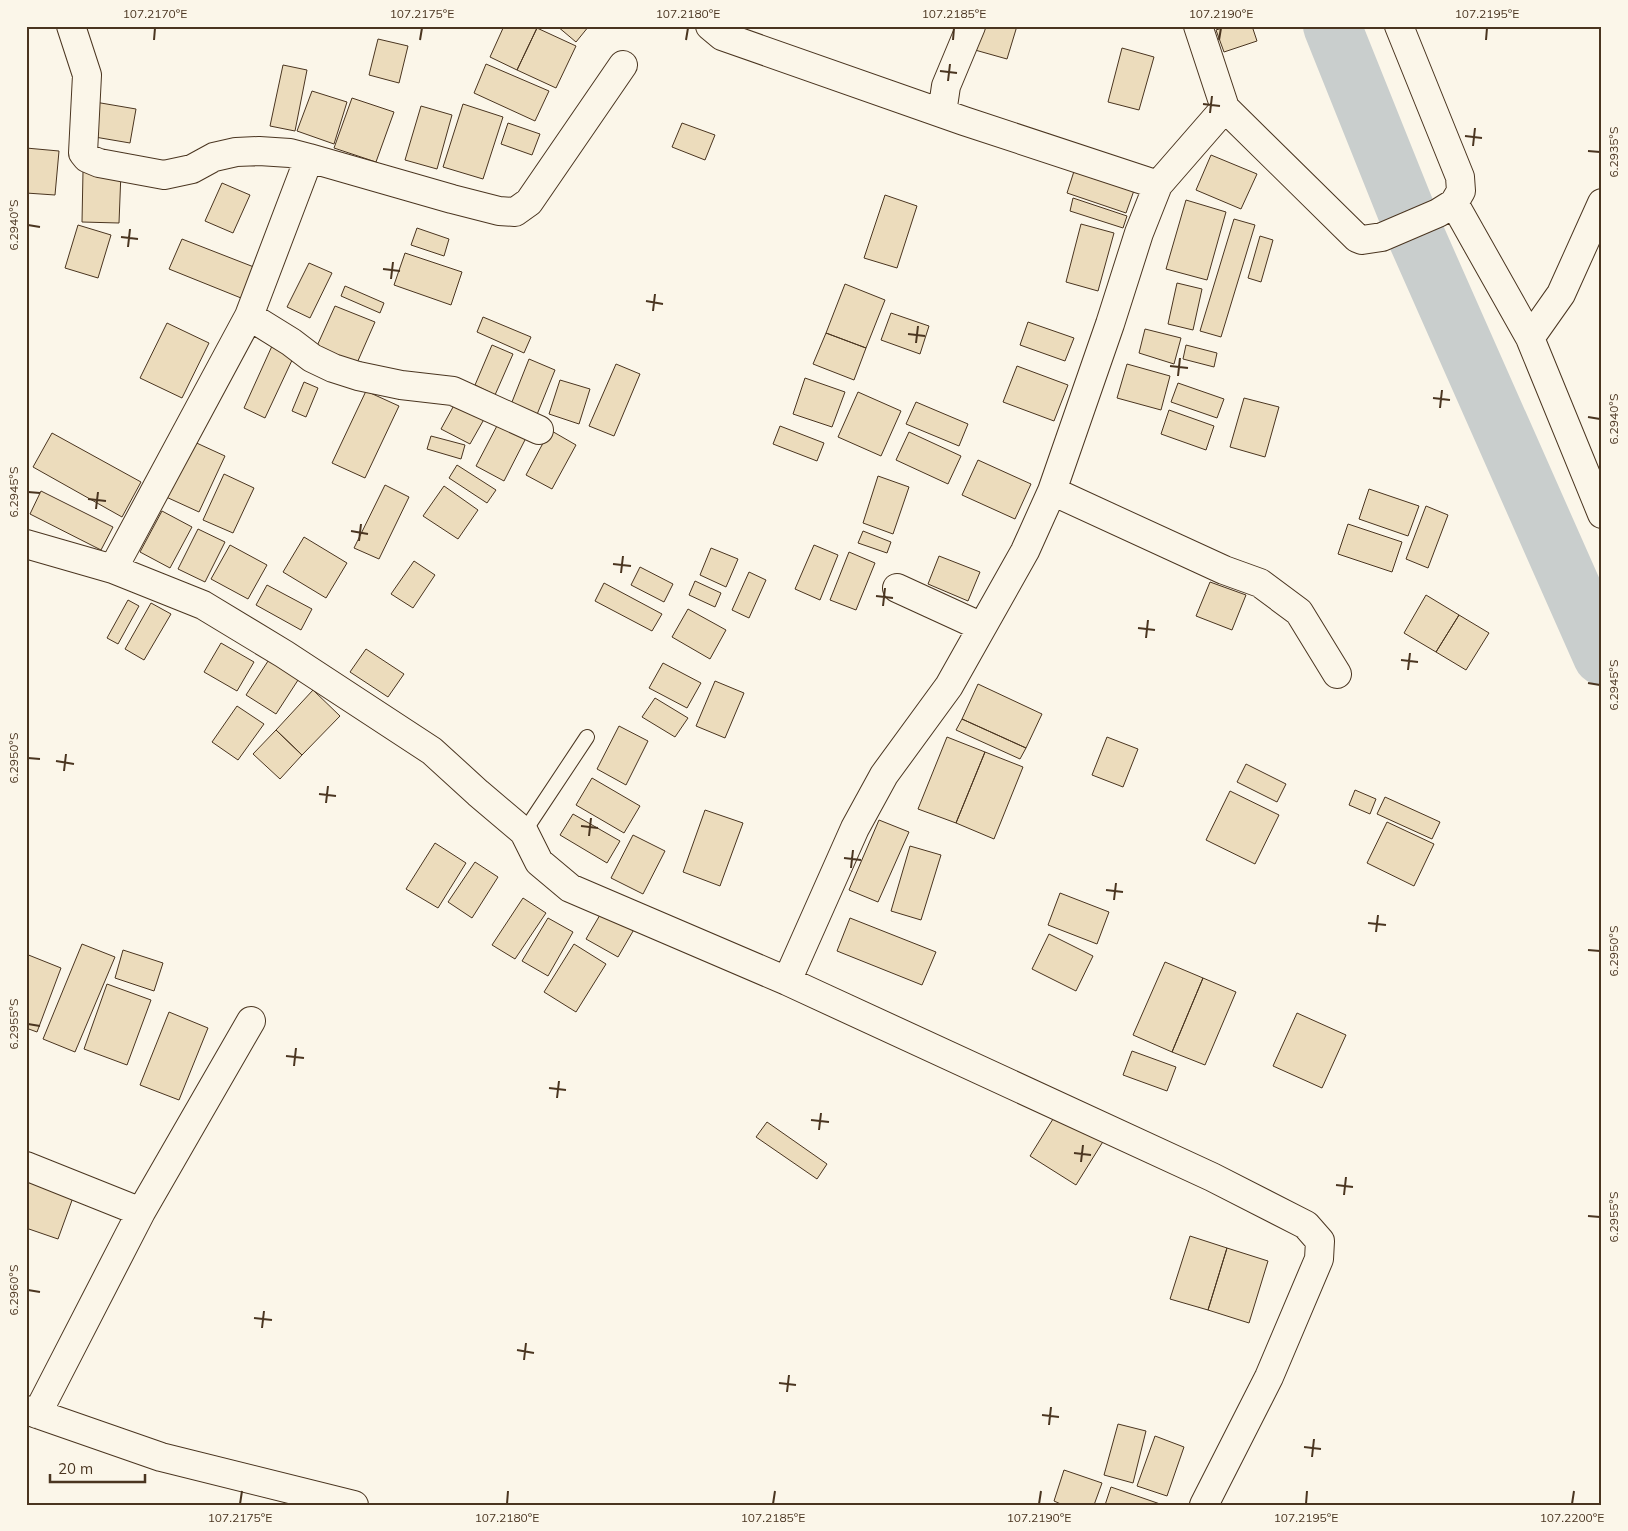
<svg xmlns="http://www.w3.org/2000/svg" width="1628" height="1531" font-family="Mulish,sans-serif">
  <rect width="100%" height="100%" fill="#fbf6e9"/>
  <g fill="none" stroke-linecap="round" stroke-linejoin="round">
    <path stroke="#c9cecd" stroke-width="58" d="M 1332,26 L 1417,238 L 1602,656"/>
  </g>
  <path fill="#ecdcbc" stroke="#4a3520" d="M 504,26 L 532,26 L 537,28 L 517,70 L 490,57 Z
    M 557,26 L 589,26 L 576,42 Z
    M 983,26 L 1017,26 L 1007,59 L 975,50 Z
    M 1228,26 L 1252,26 L 1257,41 L 1224,52 L 1216,30 Z
    M 537,28 L 576,46 L 556,88 L 517,70 Z
    M 378,39 L 408,46 L 399,83 L 369,75 Z
    M 1122,48 L 1154,57 L 1139,110 L 1108,102 Z
    M 486,64 L 549,91 L 535,121 L 474,93 Z
    M 283,65 L 307,70 L 295,131 L 270,126 Z
    M 312,91 L 347,102 L 334,144 L 297,131 Z
    M 352,98 L 394,112 L 376,162 L 334,148 Z
    M 95,102 L 136,109 L 130,143 L 89,136 Z
    M 463,104 L 503,117 L 483,179 L 443,167 Z
    M 421,106 L 452,115 L 437,169 L 405,160 Z
    M 508,123 L 540,134 L 532,155 L 501,144 Z
    M 682,123 L 715,135 L 705,160 L 672,147 Z
    M 26,148 L 59,151 L 55,195 L 26,193 Z
    M 1211,155 L 1257,174 L 1241,209 L 1196,190 Z
    M 1077,162 L 1137,182 L 1126,213 L 1067,193 Z
    M 83,171 L 121,172 L 119,223 L 82,222 Z
    M 222,183 L 250,195 L 233,233 L 205,221 Z
    M 885,195 L 917,206 L 897,268 L 864,258 Z
    M 1073,198 L 1127,216 L 1123,228 L 1070,211 Z
    M 1186,200 L 1226,212 L 1207,280 L 1166,269 Z
    M 1234,219 L 1255,225 L 1221,337 L 1200,331 Z
    M 1081,224 L 1114,233 L 1098,291 L 1066,282 Z
    M 78,225 L 111,235 L 98,278 L 65,268 Z
    M 417,228 L 449,239 L 444,256 L 411,245 Z
    M 1260,236 L 1273,240 L 1261,282 L 1248,278 Z
    M 182,239 L 259,269 L 246,300 L 169,269 Z
    M 405,253 L 462,272 L 451,305 L 394,285 Z
    M 309,263 L 332,273 L 310,318 L 287,307 Z
    M 1177,283 L 1202,289 L 1193,330 L 1168,324 Z
    M 845,284 L 885,300 L 866,348 L 826,333 Z
    M 345,286 L 384,303 L 380,313 L 341,296 Z
    M 335,306 L 375,322 L 357,363 L 317,346 Z
    M 891,313 L 929,326 L 920,354 L 881,340 Z
    M 483,317 L 531,337 L 524,353 L 477,332 Z
    M 1028,322 L 1074,338 L 1065,361 L 1020,345 Z
    M 167,323 L 209,343 L 182,398 L 140,378 Z
    M 1145,329 L 1181,338 L 1174,364 L 1139,353 Z
    M 826,333 L 866,348 L 854,380 L 813,364 Z
    M 492,345 L 513,354 L 495,395 L 475,385 Z
    M 1186,345 L 1217,353 L 1214,367 L 1183,359 Z
    M 272,346 L 294,356 L 265,418 L 244,408 Z
    M 529,359 L 555,370 L 536,417 L 510,407 Z
    M 616,364 L 640,374 L 614,436 L 589,426 Z
    M 1127,364 L 1170,376 L 1161,410 L 1117,398 Z
    M 1017,366 L 1068,385 L 1054,421 L 1003,402 Z
    M 805,378 L 845,392 L 832,427 L 793,414 Z
    M 560,380 L 590,389 L 579,424 L 549,414 Z
    M 304,382 L 318,388 L 306,417 L 292,411 Z
    M 1178,383 L 1224,399 L 1217,418 L 1171,402 Z
    M 366,391 L 399,406 L 365,478 L 332,463 Z
    M 858,392 L 901,411 L 881,456 L 838,437 Z
    M 458,398 L 487,414 L 470,444 L 441,429 Z
    M 1244,398 L 1279,407 L 1265,457 L 1230,447 Z
    M 916,402 L 968,424 L 959,446 L 906,424 Z
    M 1169,410 L 1214,426 L 1206,450 L 1161,434 Z
    M 499,422 L 527,436 L 504,481 L 476,466 Z
    M 780,426 L 824,443 L 817,461 L 773,444 Z
    M 550,430 L 576,445 L 552,489 L 526,475 Z
    M 909,432 L 961,456 L 948,484 L 896,460 Z
    M 52,433 L 141,482 L 122,517 L 33,467 Z
    M 431,436 L 465,445 L 461,459 L 427,449 Z
    M 190,440 L 225,456 L 199,512 L 164,496 Z
    M 978,460 L 1031,484 L 1015,519 L 962,495 Z
    M 457,465 L 496,490 L 487,503 L 449,478 Z
    M 224,474 L 254,488 L 233,533 L 203,520 Z
    M 878,476 L 909,487 L 893,534 L 863,523 Z
    M 385,485 L 409,497 L 379,559 L 354,548 Z
    M 444,486 L 478,510 L 458,539 L 423,516 Z
    M 1369,489 L 1419,506 L 1408,536 L 1359,519 Z
    M 41,491 L 113,527 L 101,550 L 30,514 Z
    M 1426,506 L 1448,515 L 1428,568 L 1406,559 Z
    M 162,511 L 192,527 L 170,568 L 140,552 Z
    M 1348,524 L 1402,542 L 1392,572 L 1338,554 Z
    M 198,529 L 225,542 L 205,582 L 178,569 Z
    M 863,531 L 891,542 L 887,553 L 858,543 Z
    M 304,537 L 347,563 L 326,598 L 283,572 Z
    M 230,545 L 267,565 L 248,599 L 211,579 Z
    M 814,545 L 838,555 L 820,600 L 795,589 Z
    M 711,548 L 738,559 L 726,587 L 700,575 Z
    M 849,552 L 875,563 L 856,610 L 830,600 Z
    M 939,556 L 980,572 L 968,601 L 928,584 Z
    M 414,561 L 435,575 L 413,608 L 391,594 Z
    M 640,567 L 673,584 L 664,602 L 631,585 Z
    M 749,572 L 766,580 L 749,618 L 732,610 Z
    M 695,581 L 721,593 L 715,607 L 689,595 Z
    M 1210,582 L 1246,595 L 1232,630 L 1196,616 Z
    M 604,583 L 662,614 L 652,631 L 595,601 Z
    M 267,585 L 312,609 L 301,630 L 256,605 Z
    M 1426,595 L 1459,615 L 1436,652 L 1404,633 Z
    M 128,600 L 139,606 L 118,644 L 107,638 Z
    M 151,603 L 171,614 L 144,660 L 125,649 Z
    M 688,609 L 726,630 L 710,659 L 672,637 Z
    M 1459,615 L 1489,633 L 1466,670 L 1436,652 Z
    M 221,643 L 254,662 L 237,691 L 204,672 Z
    M 366,649 L 404,674 L 388,697 L 350,672 Z
    M 270,658 L 300,677 L 276,714 L 246,695 Z
    M 663,663 L 701,683 L 687,708 L 649,688 Z
    M 715,681 L 744,693 L 725,738 L 696,726 Z
    M 978,684 L 1042,714 L 1026,748 L 962,719 Z
    M 313,690 L 340,716 L 302,755 L 276,730 Z
    M 655,698 L 688,718 L 675,737 L 642,717 Z
    M 237,706 L 264,724 L 238,760 L 212,742 Z
    M 962,719 L 1026,748 L 1020,759 L 956,730 Z
    M 619,726 L 648,741 L 626,785 L 597,769 Z
    M 276,730 L 302,755 L 280,779 L 253,754 Z
    M 947,737 L 985,752 L 956,823 L 918,809 Z
    M 1107,737 L 1138,749 L 1123,787 L 1092,775 Z
    M 985,752 L 1023,767 L 994,839 L 956,823 Z
    M 1246,764 L 1286,784 L 1277,802 L 1237,782 Z
    M 592,778 L 640,806 L 624,833 L 576,805 Z
    M 1355,790 L 1376,799 L 1370,814 L 1349,805 Z
    M 1230,791 L 1279,815 L 1255,864 L 1206,840 Z
    M 1385,797 L 1440,822 L 1432,839 L 1377,814 Z
    M 705,810 L 743,823 L 720,886 L 683,872 Z
    M 573,814 L 620,841 L 607,863 L 560,835 Z
    M 879,820 L 909,832 L 878,902 L 849,890 Z
    M 1387,822 L 1434,844 L 1414,886 L 1367,863 Z
    M 633,835 L 665,851 L 643,894 L 611,878 Z
    M 435,843 L 466,863 L 438,908 L 406,889 Z
    M 910,846 L 941,855 L 921,920 L 891,911 Z
    M 475,862 L 498,877 L 472,918 L 448,902 Z
    M 1060,893 L 1109,912 L 1097,944 L 1048,925 Z
    M 523,898 L 546,913 L 515,959 L 492,945 Z
    M 604,908 L 636,926 L 618,957 L 586,939 Z
    M 548,918 L 573,932 L 548,976 L 522,961 Z
    M 850,918 L 936,952 L 922,985 L 837,951 Z
    M 1049,934 L 1093,956 L 1076,991 L 1032,969 Z
    M 82,944 L 115,957 L 75,1052 L 43,1039 Z
    M 574,944 L 606,964 L 576,1012 L 544,992 Z
    M 123,950 L 163,963 L 154,991 L 115,978 Z
    M 26,954 L 61,968 L 37,1032 L 26,1028 Z
    M 1165,962 L 1203,978 L 1172,1052 L 1133,1035 Z
    M 1203,978 L 1236,992 L 1205,1065 L 1172,1052 Z
    M 107,984 L 151,1000 L 127,1065 L 84,1049 Z
    M 169,1012 L 208,1028 L 179,1100 L 140,1085 Z
    M 1297,1013 L 1346,1035 L 1322,1088 L 1273,1066 Z
    M 1132,1051 L 1176,1067 L 1167,1091 L 1123,1075 Z
    M 1058,1111 L 1104,1140 L 1076,1185 L 1030,1156 Z
    M 767,1122 L 827,1164 L 817,1179 L 756,1137 Z
    M 31,1176 L 75,1192 L 58,1239 L 26,1228 L 26,1188 Z
    M 1190,1236 L 1227,1248 L 1208,1310 L 1170,1299 Z
    M 1227,1248 L 1268,1261 L 1249,1323 L 1208,1310 Z
    M 1118,1424 L 1146,1431 L 1133,1483 L 1104,1475 Z
    M 1155,1436 L 1184,1447 L 1167,1496 L 1137,1486 Z
    M 1064,1470 L 1102,1483 L 1094,1505 L 1063,1505 L 1054,1501 Z
    M 1111,1487 L 1163,1505 L 1105,1505 Z"/>
  <g fill="none" stroke-linecap="round" stroke-linejoin="round">
    <g stroke="#4a3520" stroke-width="16">
      <path id="service" d="M 524,832 L 587,737"/>
    </g>
    <g stroke="#4a3520" stroke-width="30">
      <path id="minor" d="M 71,26 L 87,75 L 83,153 L 87,158 L 99,163 L 164,175 L 192,169 L 214,157 L 236,152 L 259,151 L 290,153 L 309,158 L 249,316 L 113,569
        M 710,26 L 722,36 L 964,121 L 1158,185
        M 1198,26 L 1225,108 L 1357,238 L 1362,240 L 1382,237 L 1438,213 L 1454,203 L 1461,191 L 1460,177 L 1399,26
        M 942,113 L 946,86 L 971,26
        M 309,158 L 452,199 L 499,211 L 515,212 L 529,202 L 623,65
        M 1454,203 L 1530,338 L 1602,514
        M 249,316 L 291,342 L 312,358 L 333,368 L 358,376 L 401,385 L 453,391 L 539,430
        M 1530,338 L 1561,294 L 1602,203
        M 1052,491 L 1224,570 L 1260,583 L 1299,612 L 1337,674
        M 26,544 L 113,569 L 203,605 L 284,654 L 432,751 L 478,793 L 524,832 L 539,862 L 570,888 L 787,981 L 1212,1177 L 1306,1225 L 1320,1241 L 1319,1259 L 1269,1377 L 1204,1505
        M 897,588 L 982,627
        M 787,981 L 855,828 L 884,775 L 949,686 L 1025,551 L 1052,491 L 1110,324 L 1139,233 L 1158,185 L 1225,108
        M 26,1166 L 141,1212
        M 26,1410 L 161,1457 L 354,1505
        M 37,1414 L 141,1212 L 251,1021"/>
    </g>
    <use href="#service" stroke="#fbf6e9" stroke-width="14"/>
    <use href="#minor" stroke="#fbf6e9" stroke-width="28"/>
  </g>
  <path fill="none" stroke="#4a3520" stroke-width="2" d="M 154,40 L 155,28M 420,40 L 422,28M 686,40 L 688,28M 953,40 L 954,28M 1219,40 L 1221,28M 1486,40 L 1487,28M 940,71 L 957,73M 948,81 L 950,64M 1203,104 L 1220,106M 1210,113 L 1212,96M 1465,136 L 1482,138M 1473,146 L 1475,128M 1588,151 L 1600,152M 28,225 L 40,227M 121,237 L 138,239M 128,247 L 130,229M 383,269 L 400,271M 391,279 L 393,262M 646,301 L 663,304M 653,311 L 655,294M 908,334 L 925,336M 916,343 L 918,326M 1170,366 L 1188,368M 1178,376 L 1180,358M 1433,398 L 1450,400M 1440,408 L 1442,390M 1588,417 L 1600,419M 28,492 L 40,493M 88,499 L 106,501M 96,509 L 98,492M 351,531 L 368,534M 359,541 L 361,524M 613,564 L 631,566M 621,573 L 623,556M 876,596 L 893,598M 883,606 L 885,588M 1138,628 L 1155,630M 1146,638 L 1148,620M 1401,660 L 1418,662M 1408,670 L 1410,653M 1588,683 L 1600,685M 28,758 L 40,759M 56,761 L 74,764M 64,771 L 66,754M 319,794 L 336,796M 326,803 L 328,786M 581,826 L 598,828M 589,836 L 591,818M 844,858 L 861,860M 851,868 L 853,850M 1106,890 L 1123,892M 1114,900 L 1116,883M 1368,923 L 1386,925M 1376,932 L 1378,915M 1588,950 L 1600,951M 28,1024 L 40,1026M 286,1056 L 304,1058M 294,1066 L 296,1048M 549,1088 L 566,1090M 557,1098 L 559,1081M 811,1120 L 829,1122M 819,1130 L 821,1113M 1074,1153 L 1091,1155M 1081,1162 L 1083,1145M 1336,1185 L 1353,1187M 1344,1195 L 1346,1177M 1588,1216 L 1600,1217M 28,1290 L 40,1292M 254,1318 L 272,1320M 262,1328 L 264,1311M 517,1350 L 534,1353M 524,1360 L 526,1343M 779,1383 L 796,1385M 787,1392 L 789,1375M 1042,1415 L 1059,1417M 1049,1425 L 1051,1407M 1304,1447 L 1321,1449M 1312,1457 L 1314,1439M 240,1504 L 242,1491M 507,1504 L 508,1491M 773,1504 L 775,1491M 1039,1504 L 1041,1491M 1306,1504 L 1307,1491M 1572,1504 L 1574,1491"/>
  <rect width="1628" height="1531" fill="none" stroke="#fbf6e9" stroke-width="55"/>
  <path d="M50 1474v8h95v-8" fill="none" stroke="#4a3520" stroke-width="2.5"/>
  <text x="58" y="1474" font-size="15" fill="#4a3520" stroke="#fbf6e9" stroke-width="4" paint-order="stroke">20 m</text>
  <rect x="28" y="28" width="1572" height="1476" fill="none" stroke="#4a3520" stroke-width="2"/>
  <g font-size="12" text-anchor="middle" fill="#4a3520">
    <text x="155" y="18">107.2170°E</text>
    <text x="422" y="18">107.2175°E</text>
    <text x="688" y="18">107.2180°E</text>
    <text x="954" y="18">107.2185°E</text>
    <text x="1221" y="18">107.2190°E</text>
    <text x="1487" y="18">107.2195°E</text>
    <text transform="translate(1614 152) rotate(-90)" y="4">6.2935°S</text>
    <text transform="translate(14 225) rotate(-90)" y="4">6.2940°S</text>
    <text transform="translate(1614 419) rotate(-90)" y="4">6.2940°S</text>
    <text transform="translate(14 492) rotate(-90)" y="4">6.2945°S</text>
    <text transform="translate(1614 685) rotate(-90)" y="4">6.2945°S</text>
    <text transform="translate(14 758) rotate(-90)" y="4">6.2950°S</text>
    <text transform="translate(1614 951) rotate(-90)" y="4">6.2950°S</text>
    <text transform="translate(14 1024) rotate(-90)" y="4">6.2955°S</text>
    <text transform="translate(1614 1217) rotate(-90)" y="4">6.2955°S</text>
    <text transform="translate(14 1290) rotate(-90)" y="4">6.2960°S</text>
    <text x="240" y="1522">107.2175°E</text>
    <text x="507" y="1522">107.2180°E</text>
    <text x="773" y="1522">107.2185°E</text>
    <text x="1039" y="1522">107.2190°E</text>
    <text x="1306" y="1522">107.2195°E</text>
    <text x="1572" y="1522">107.2200°E</text>
  </g>
</svg>
